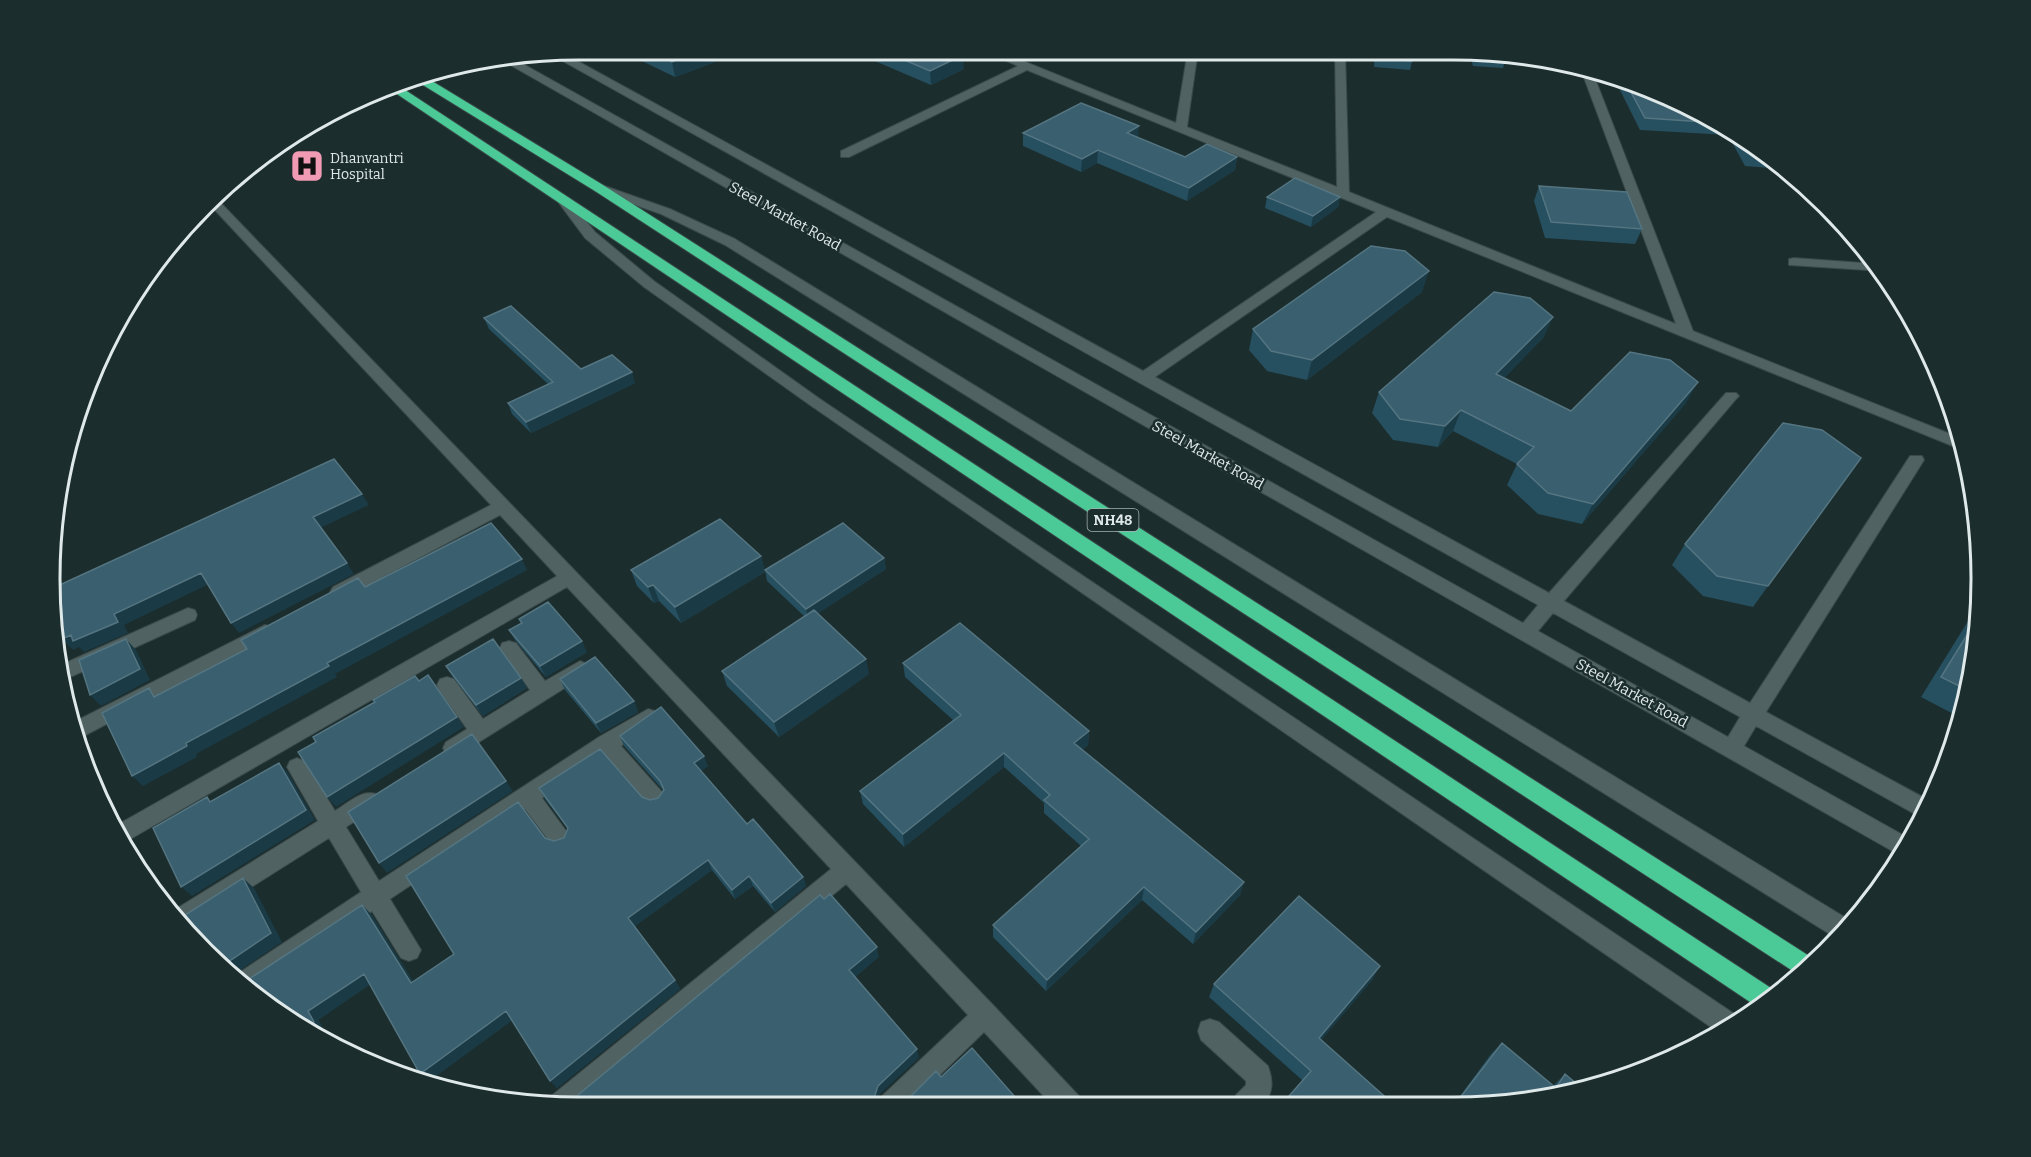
<svg xmlns="http://www.w3.org/2000/svg" width="2031" height="1157" font-family="Bitter,serif">
  <rect width="100%" height="100%" fill="#1c2d2d"/>
  <g fill="none" stroke-linecap="round" stroke-linejoin="round">
    <g stroke="#3a4848" stroke-width="2">
      <path id="minor" d="M 982,50 L 996,50 L 1176,123 L 1188,50 L 1198,50 L 1187,127 L 1337,187 L 1335,50 L 1345,50 L 1349,192 L 1676,324 L 1580,67 L 1591,68 L 1693,331 L 1963,439 L 1965,451 L 1387,217 L 1155,377 L 1549,593 L 1726,393 L 1736,393 L 1739,396 L 1736,399 L 1564,601 L 1750,703 L 1910,456 L 1922,456 L 1924,460 L 1766,712 L 1930,801 L 1922,818 L 1756,726 L 1744,746 L 1912,840 L 1901,856 L 505,62 L 516,60 L 1523,623 L 1538,605 L 550,54 L 561,52 L 1143,371 L 1376,212 L 1027,70 L 849,157 L 841,157 L 841,151 L 1018,66 ZM 1553,613 L 1740,717 L 1728,737 L 1538,631 Z
        M 599,184 L 670,209 L 735,239 L 1851,921 L 1836,938 L 725,245 L 661,214 L 595,191 L 593,188 Z
        M 562,195 L 566,196 L 595,232 L 654,281 L 820,399 L 1739,1017 L 1740,1021 L 1718,1032 L 810,405 L 644,287 L 585,238 L 556,199 Z
        M 218,200 L 994,1006 L 1079,1096 L 1083,1105 L 1052,1105 L 984,1032 L 909,1105 L 878,1105 L 882,1096 L 968,1015 L 846,884 L 579,1106 L 546,1106 L 550,1097 L 831,869 L 567,587 L 127,841 L 117,825 L 557,576 L 500,515 L 345,597 L 333,597 L 330,592 L 333,587 L 491,505 L 212,207 Z
        M 1794,258 L 1877,264 L 1882,271 L 1789,265 L 1789,259 Z
        M 188,608 L 195,610 L 197,615 L 195,620 L 66,679 L 63,664 Z
        M 265,625 L 272,627 L 274,632 L 272,637 L 80,738 L 76,721 Z
        M 509,641 L 516,643 L 545,681 L 580,661 L 587,664 L 590,669 L 587,674 L 460,754 L 453,757 L 446,754 L 443,748 L 446,742 L 467,729 L 440,691 L 437,685 L 440,679 L 447,677 L 454,679 L 483,719 L 530,690 L 500,648 L 502,643 Z
        M 648,709 L 655,711 L 658,717 L 655,723 L 621,746 L 662,792 L 666,799 L 662,806 L 655,808 L 648,806 L 605,756 L 542,798 L 572,839 L 569,846 L 561,849 L 553,846 L 525,809 L 390,899 L 421,950 L 417,958 L 409,961 L 401,958 L 372,911 L 255,989 L 237,974 L 361,892 L 329,838 L 185,929 L 181,927 L 171,912 L 318,821 L 287,767 L 290,761 L 297,758 L 304,761 L 335,811 C 348,803 362,789 376,794 L 380,801 L 376,808 L 346,827 L 379,881 L 599,737 Z
        M 1210,1019 L 1219,1022 L 1268,1066 C 1273,1080 1274,1093 1263,1104 L 1232,1104 L 1236,1095 L 1246,1085 L 1246,1081 L 1201,1040 L 1198,1031 L 1201,1022 Z"/>
    </g>
    <g stroke="#3a4848" stroke-width="2">
      <path id="highway" d="M 422,75 L 603,185 L 1817,961 L 1799,975 L 595,191 L 410,77 Z
        M 396,84 L 1777,992 L 1777,993 L 1759,1008 L 388,88 Z"/>
    </g>
    <use href="#minor" fill="#506262" fill-rule="evenodd"/>
    <use href="#highway" fill="#4bca97" fill-rule="evenodd"/>
  </g>
  <path fill="#264f5f" d="M 619,50 L 727,50 L 728,57 L 675,77 Z
    M 849,50 L 951,50 L 964,69 L 931,85 Z
    M 1375,50 L 1412,51 L 1412,61 L 1410,70 L 1374,67 Z
    M 1469,51 L 1487,51 L 1507,54 L 1503,68 L 1473,66 Z
    M 1622,81 L 1717,121 L 1785,169 L 1745,166 L 1728,135 L 1640,130 L 1619,88 Z
    M 1023,133 L 1138,138 L 1185,157 L 1237,157 L 1235,170 L 1187,201 L 1097,163 L 1081,172 L 1023,146 Z
    M 1539,186 L 1642,229 L 1635,244 L 1545,238 L 1534,201 Z
    M 1267,197 L 1340,197 L 1338,207 L 1311,227 L 1265,208 Z
    M 1422,292 L 1307,380 L 1267,371 L 1249,350 L 1253,329 Z
    M 484,318 L 581,369 L 635,383 L 531,433 L 512,414 L 508,403 L 548,384 L 489,329 Z
    M 1544,337 L 1504,378 L 1571,411 L 1686,403 L 1582,524 L 1538,514 L 1507,485 L 1517,464 L 1453,431 L 1438,447 L 1393,440 L 1372,413 L 1379,392 Z
    M 1685,544 L 1768,586 L 1753,607 L 1703,596 L 1672,565 Z
    M 761,556 L 765,572 L 681,623 L 659,601 L 654,603 L 637,586 L 631,570 Z
    M 884,558 L 886,569 L 818,613 L 869,674 L 779,737 L 727,686 L 722,671 L 805,617 L 767,581 L 765,570 Z
    M 1978,605 L 1977,648 L 1961,718 L 1921,697 Z
    M 519,619 L 587,652 L 546,677 L 515,640 L 509,630 L 521,623 Z
    M 903,663 L 1089,731 L 1088,745 L 1082,750 L 1244,882 L 1240,895 L 1193,944 L 1142,900 L 1046,991 L 993,937 L 993,925 L 1081,846 L 1044,813 L 1044,803 L 1004,767 L 904,847 L 863,804 L 860,791 L 953,720 L 905,677 Z
    M 446,666 L 521,678 L 527,688 L 483,716 L 452,676 Z
    M 560,679 L 634,701 L 638,712 L 601,733 L 565,690 Z
    M 620,736 L 708,766 L 701,771 L 747,824 L 803,877 L 806,886 L 775,912 L 753,886 L 735,899 L 712,870 L 635,926 L 675,980 L 680,989 L 557,1088 L 512,1020 L 429,1081 L 370,984 L 318,1020 L 324,1030 L 314,1037 L 246,981 L 362,905 L 371,914 L 413,982 L 454,954 L 545,838 L 554,841 L 564,838 L 568,829 L 545,799 L 539,788 L 642,797 L 650,800 L 658,798 L 663,790 L 624,746 Z
    M 1373,979 L 1321,1040 L 1392,1103 L 1302,1080 L 1209,997 L 1214,984 Z
    M 1502,1043 L 1553,1086 L 1565,1074 L 1583,1089 L 1521,1103 L 1455,1103 L 1491,1054 Z"/>
  <path fill="#1a3a45" d="M 703,50 L 727,50 L 728,57 L 675,77 L 672,62 Z
    M 963,55 L 964,69 L 931,85 L 930,71 Z
    M 1139,126 L 1138,139 L 1127,133 Z
    M 1098,150 L 1097,163 L 1081,172 L 1082,159 Z
    M 1237,157 L 1235,170 L 1187,201 L 1189,188 Z
    M 1340,197 L 1338,207 L 1311,227 L 1313,216 Z
    M 1429,271 L 1422,292 L 1307,380 L 1312,360 Z
    M 1553,317 L 1544,337 L 1488,395 L 1496,374 Z
    M 632,372 L 635,383 L 531,433 L 526,422 Z
    M 1698,382 L 1686,403 L 1582,524 L 1593,504 Z
    M 1461,410 L 1453,431 L 1438,447 L 1445,426 Z
    M 362,494 L 369,505 L 320,528 L 313,517 Z
    M 761,556 L 765,572 L 681,623 L 675,607 Z
    M 884,558 L 886,569 L 808,620 L 806,609 Z
    M 522,559 L 527,570 L 335,674 L 337,677 L 196,754 L 197,757 L 143,786 L 132,776 L 186,743 L 327,663 Z
    M 347,563 L 354,574 L 239,633 L 231,623 Z
    M 201,573 L 209,584 L 124,625 L 128,633 L 84,652 L 79,647 L 73,650 L 62,639 Z
    M 653,585 L 659,601 L 654,603 L 648,587 Z
    M 126,639 L 136,650 L 150,680 L 101,706 L 90,695 Z
    M 582,641 L 587,652 L 546,677 L 540,666 Z
    M 866,659 L 869,674 L 779,737 L 774,722 Z
    M 521,678 L 527,688 L 483,716 L 476,705 Z
    M 634,701 L 638,712 L 601,733 L 596,723 Z
    M 457,717 L 464,727 L 336,807 L 327,797 Z
    M 1089,731 L 1088,745 L 1073,757 L 1074,743 Z
    M 1004,753 L 1004,767 L 904,847 L 903,834 Z
    M 704,756 L 708,766 L 698,773 L 694,763 Z
    M 279,763 L 288,773 L 315,820 L 192,896 L 181,887 Z
    M 506,781 L 513,791 L 387,873 L 379,863 Z
    M 708,860 L 712,870 L 634,927 L 628,918 Z
    M 749,876 L 753,886 L 735,899 L 732,890 Z
    M 803,877 L 806,886 L 775,912 L 771,903 Z
    M 243,878 L 254,888 L 282,942 L 236,973 L 225,964 Z
    M 1244,882 L 1240,895 L 1193,944 L 1196,932 Z
    M 1144,887 L 1142,900 L 1046,991 L 1047,980 Z
    M 362,905 L 371,914 L 420,992 L 411,983 Z
    M 877,947 L 879,957 L 852,980 L 849,970 Z
    M 1380,966 L 1373,979 L 1313,1050 L 1319,1038 Z
    M 364,974 L 374,982 L 318,1020 L 324,1030 L 314,1037 L 304,1028 L 308,1011 Z
    M 675,980 L 680,989 L 557,1088 L 550,1081 Z
    M 506,1011 L 514,1019 L 429,1081 L 420,1074 Z
    M 917,1049 L 919,1058 L 880,1094 L 877,1105 L 874,1098 L 878,1086 Z"/>
  <path fill="#3a5f6e" stroke="#547581" stroke-width="1.5" d="M 647,50 L 703,50 L 672,62 Z
    M 881,50 L 951,50 L 963,55 L 930,71 Z
    M 1377,50 L 1412,51 L 1412,61 L 1377,58 Z
    M 1476,51 L 1487,51 L 1505,54 L 1477,52 Z
    M 1626,83 L 1717,121 L 1720,123 L 1645,118 Z
    M 1081,103 L 1139,126 L 1127,133 L 1185,157 L 1207,144 L 1237,157 L 1189,188 L 1098,150 L 1082,159 L 1023,133 Z
    M 1742,138 L 1767,156 L 1751,155 Z
    M 1295,178 L 1340,197 L 1313,216 L 1267,197 Z
    M 1539,186 L 1627,192 L 1642,229 L 1551,222 Z
    M 1371,246 L 1405,251 L 1429,271 L 1312,360 L 1271,351 L 1253,329 Z
    M 1494,292 L 1530,298 L 1553,317 L 1496,374 L 1571,411 L 1630,352 L 1670,360 L 1698,382 L 1593,504 L 1548,493 L 1517,464 L 1534,447 L 1461,410 L 1445,426 L 1400,419 L 1379,392 Z
    M 511,306 L 581,369 L 612,355 L 632,372 L 526,422 L 508,403 L 553,382 L 484,318 Z
    M 1783,423 L 1822,430 L 1861,458 L 1768,586 L 1717,576 L 1685,544 Z
    M 334,459 L 362,494 L 313,517 L 347,563 L 231,623 L 201,573 L 114,614 L 118,622 L 73,641 L 71,635 L 62,639 L 51,613 L 53,588 Z
    M 720,519 L 761,556 L 675,607 L 653,585 L 648,587 L 631,570 Z
    M 491,523 L 522,559 L 327,663 L 329,666 L 186,743 L 187,746 L 132,776 L 102,713 L 149,688 L 154,697 L 247,649 L 241,640 L 358,578 L 365,587 Z
    M 843,523 L 884,558 L 806,609 L 765,570 Z
    M 548,602 L 582,641 L 540,666 L 509,630 L 522,623 L 519,619 Z
    M 814,610 L 866,659 L 774,722 L 722,671 Z
    M 1978,617 L 1977,648 L 1967,690 L 1941,677 Z
    M 960,623 L 1089,731 L 1074,743 L 1244,882 L 1196,932 L 1144,887 L 1047,980 L 993,925 L 1089,839 L 1044,800 L 1050,795 L 1004,753 L 903,834 L 860,791 L 961,715 L 903,663 Z
    M 126,639 L 140,669 L 90,695 L 79,660 Z
    M 493,639 L 521,678 L 476,705 L 446,666 Z
    M 595,657 L 634,701 L 596,723 L 560,679 Z
    M 428,675 L 457,717 L 327,797 L 298,752 L 316,742 L 313,737 L 375,702 L 373,700 L 415,676 L 419,681 Z
    M 661,707 L 704,756 L 694,763 L 747,824 L 753,819 L 803,877 L 771,903 L 749,876 L 732,890 L 708,860 L 628,918 L 675,980 L 550,1081 L 506,1011 L 420,1074 L 364,974 L 308,1011 L 314,1022 L 304,1028 L 246,981 L 362,905 L 411,983 L 454,954 L 406,876 L 518,802 L 545,838 L 554,841 L 564,838 L 568,828 L 539,788 L 600,749 L 642,797 L 650,800 L 658,798 L 664,790 L 660,781 L 620,736 Z
    M 472,734 L 506,781 L 379,863 L 348,812 Z
    M 279,763 L 306,810 L 181,887 L 153,828 L 207,797 L 210,802 Z
    M 243,878 L 271,933 L 225,964 L 191,936 L 182,917 Z
    M 830,894 L 877,947 L 849,970 L 917,1049 L 878,1086 L 874,1098 L 909,1098 L 936,1071 L 941,1077 L 972,1048 L 1022,1105 L 566,1106 L 562,1100 L 573,1099 L 820,895 L 824,899 Z
    M 1299,896 L 1380,966 L 1319,1038 L 1392,1103 L 1282,1104 L 1311,1071 L 1214,984 Z
    M 1502,1043 L 1556,1088 L 1565,1074 L 1583,1089 L 1521,1103 L 1456,1103 Z"/>
  <defs>
    <g id="hospital-square" transform="scale(1.725)"><rect x="-9" y="-9" width="18" height="18" rx="4" fill="#f09ab4" stroke="#1c2d2d"/><path d="M-5-5h3v3.5h4V-5h3V5h-3V1.5h-4V5h-3Z" fill="#111"/></g>
  </defs>
  <g fill-rule="evenodd">
    <use href="#hospital-square" x="307" y="166"/>
  </g>
  <g text-anchor="middle" dominant-baseline="central" stroke-width="5" stroke-linejoin="round" paint-order="stroke">
    <g font-size="14" fill="#dfe9e9" stroke="#1c2d2d" text-anchor="start">
      <text x="330" y="158">Dhanvantri<tspan x="330" dy="16">Hospital</tspan></text>
    </g>
    <rect fill="#1c2d2d" stroke="#a4b1b1" stroke-width="1.5" x="1087.5" y="509" width="51" height="22" rx="4.5"/>
    <g font-size="14" font-weight="bold" fill="#dfe9e9">
      <text x="1113" y="520">NH48</text>
    </g>
    <g font-size="15" fill="#dfe9e9" stroke="#1c2d2d">
      <text transform="translate(785 216) rotate(29)">Steel Market Road</text>
      <text transform="translate(1208 455) rotate(29)">Steel Market Road</text>
      <text transform="translate(1632 693) rotate(29)">Steel Market Road</text>
    </g>
  </g>
  <path d="M0 0H2031V1157H0ZM578 60H1453A518 518 0 0 1 1971 578V579A518 518 0 0 1 1453 1097H578A518 518 0 0 1 60 579V578A518 518 0 0 1 578 60Z" fill="#1c2d2d" fill-rule="evenodd"/>
  <path fill="none" stroke="#dfe9e9" stroke-width="3" d="M578 60H1453A518 518 0 0 1 1971 578V579A518 518 0 0 1 1453 1097H578A518 518 0 0 1 60 579V578A518 518 0 0 1 578 60Z"/>
</svg>
